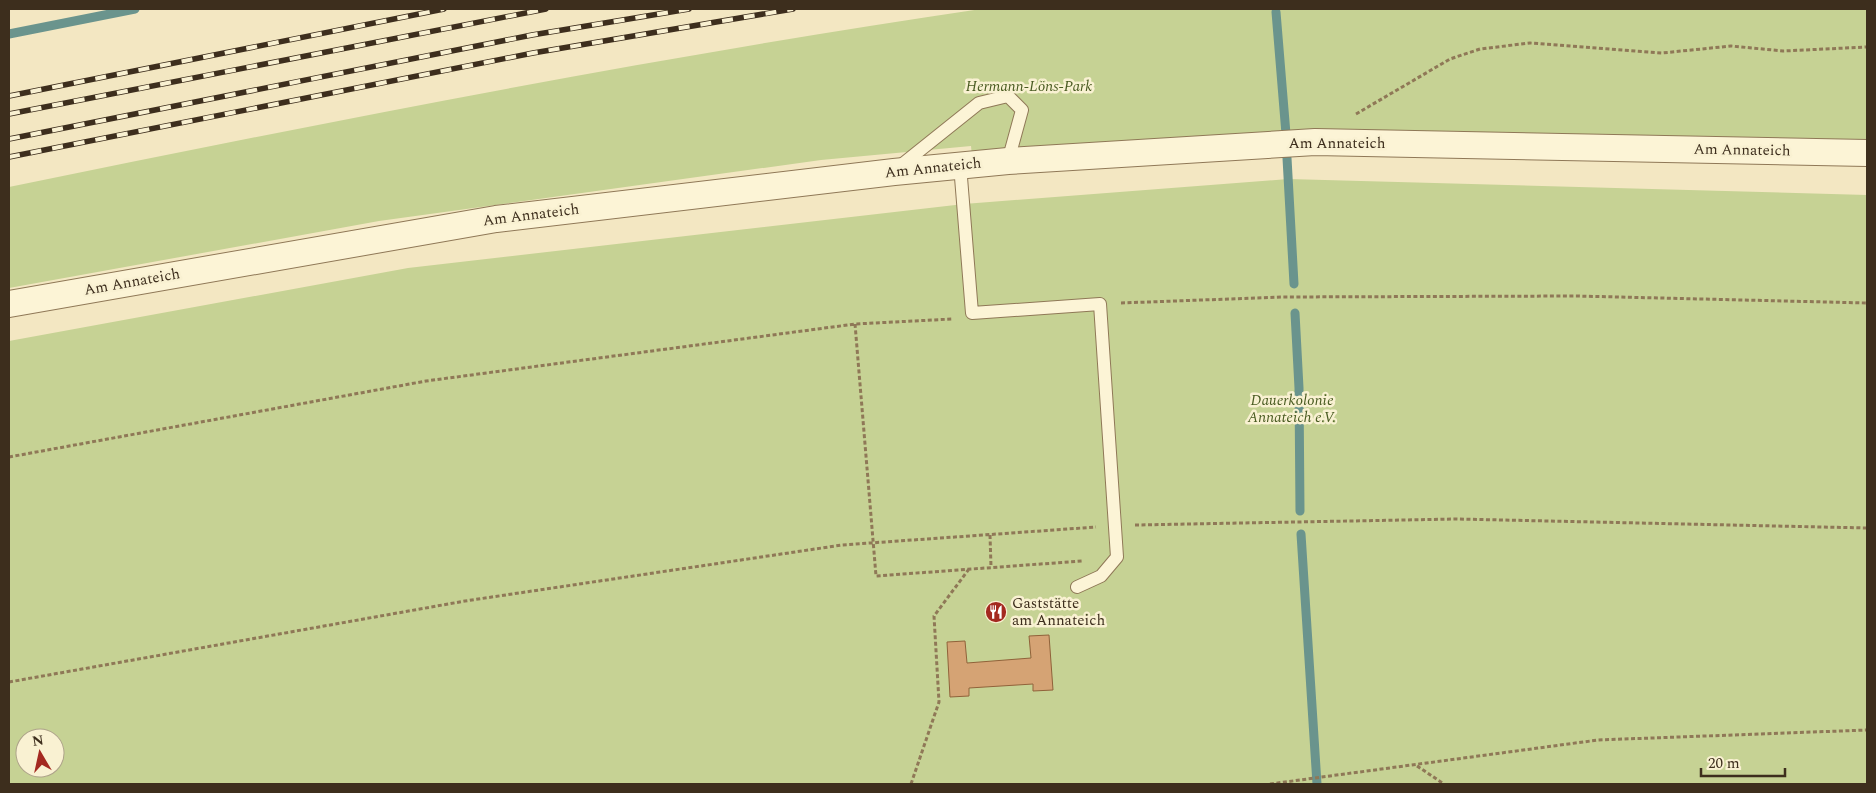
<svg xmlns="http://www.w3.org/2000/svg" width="1876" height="793" font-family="Spectral,serif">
  <rect width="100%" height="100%" fill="#f3e7c2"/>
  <path fill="#c6d294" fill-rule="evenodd" d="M 981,9 L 1867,9 L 1867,164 L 1309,152 L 973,167 L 971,146 L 821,160 L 379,221 L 9,288 L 9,187 C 331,121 655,57 981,9 Z
    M 1288,179 L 1867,195 L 1867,784 L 9,784 L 9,341 L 408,268 L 964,204 ZM 25,738 L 55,738 L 55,768 L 25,768 Z"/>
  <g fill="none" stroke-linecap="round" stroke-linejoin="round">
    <path stroke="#6a948d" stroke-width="9" d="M 1276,12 L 1286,134
      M 9,34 L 135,9
      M 1287,158 L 1294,284
      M 1295,313 L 1299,388 L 1300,511
      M 1301,534 L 1317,784"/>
  </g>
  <path fill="#d5a374" stroke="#90623a" d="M 1049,635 L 1053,690 L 1033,691 L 1033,684 L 969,688 L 969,696 L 950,697 L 947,642 L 965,641 L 967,663 L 1031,658 L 1029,636 Z"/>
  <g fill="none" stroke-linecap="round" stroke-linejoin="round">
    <g stroke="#8f7857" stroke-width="14">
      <path id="service" d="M 960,165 L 972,313 L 1100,304 L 1117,557 L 1101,576 L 1077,587
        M 899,167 L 979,103 L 1008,96 L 1022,110 L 1008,161"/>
    </g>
    <g stroke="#8f7857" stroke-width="28">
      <path id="minor" d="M 9,304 L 496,219 L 894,172 L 1008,161 L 1315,142 L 1867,153"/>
    </g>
    <path stroke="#8f7857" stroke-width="3" stroke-dasharray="4 2.5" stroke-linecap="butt" d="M 1356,114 L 1450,59 L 1480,49 L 1530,43 L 1662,53 L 1731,46 L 1783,51 L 1867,47
      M 1121,303 L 1283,297 L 1577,296 L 1867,303
      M 855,324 L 876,576 L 1082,561
      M 9,457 L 426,381 L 855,324 L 952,319
      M 1135,525 L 1457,519 L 1867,528
      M 990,535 L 991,567
      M 9,682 L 465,601 L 842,545 L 1096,527
      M 1417,766 L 1444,784
      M 911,784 L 939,702 L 934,616 L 969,569
      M 1270,784 L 1598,740 L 1867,730"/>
    <use href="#service" stroke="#fcf4d6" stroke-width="12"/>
    <use href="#minor" stroke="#fcf4d6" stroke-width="26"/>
    <g stroke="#3d2e1d" stroke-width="5.5">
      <path id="rail" d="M 9,96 L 444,9
        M 9,114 L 546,9
        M 9,139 L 532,35 L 689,9
        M 9,157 L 533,53 L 793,9"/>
    </g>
    <use href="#rail" stroke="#f9f1d2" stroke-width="4" stroke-dasharray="11" stroke-linecap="butt"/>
  </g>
  <defs>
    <g id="restaurant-disc" transform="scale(1.125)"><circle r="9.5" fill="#a42920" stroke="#f9f1d2"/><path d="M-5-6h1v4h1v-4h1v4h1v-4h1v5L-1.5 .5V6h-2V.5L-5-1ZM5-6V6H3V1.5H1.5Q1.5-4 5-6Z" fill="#fff"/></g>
  </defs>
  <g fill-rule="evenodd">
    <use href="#restaurant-disc" x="996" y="612"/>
  </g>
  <g text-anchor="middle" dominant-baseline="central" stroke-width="5" stroke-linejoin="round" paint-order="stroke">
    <g font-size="15" font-style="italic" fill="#495b21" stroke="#f9f1d2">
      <text x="1029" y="86">Hermann-Löns-Park</text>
      <text x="1292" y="400">Dauerkolonie<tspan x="1292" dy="17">Annateich e.V.</tspan></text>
    </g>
    <g font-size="15" fill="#3d2e1d" stroke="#f9f1d2">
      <text x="1337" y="143">Am Annateich</text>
      <text transform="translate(1742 150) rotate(1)">Am Annateich</text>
      <text transform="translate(933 168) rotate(-6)">Am Annateich</text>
      <text transform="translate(531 215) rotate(-7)">Am Annateich</text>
      <text transform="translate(132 282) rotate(-10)">Am Annateich</text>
    </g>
    <g font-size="15" fill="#3d2e1d" stroke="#f9f1d2" text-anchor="start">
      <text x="1012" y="603">Gaststätte<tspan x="1012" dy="17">am Annateich</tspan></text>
    </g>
  </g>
  <rect width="1876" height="793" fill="none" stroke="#3d2e1d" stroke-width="20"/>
  <g transform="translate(40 753) rotate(351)"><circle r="24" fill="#f9f1d2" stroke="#aea38a"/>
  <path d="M0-4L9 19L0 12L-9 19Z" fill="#a42920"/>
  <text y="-8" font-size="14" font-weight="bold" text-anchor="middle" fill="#3d2e1d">N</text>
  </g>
  <path d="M1701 768v8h84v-8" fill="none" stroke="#3d2e1d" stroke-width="2.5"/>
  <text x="1708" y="768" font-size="15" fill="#3d2e1d" stroke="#f9f1d2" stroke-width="4" paint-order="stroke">20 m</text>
</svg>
